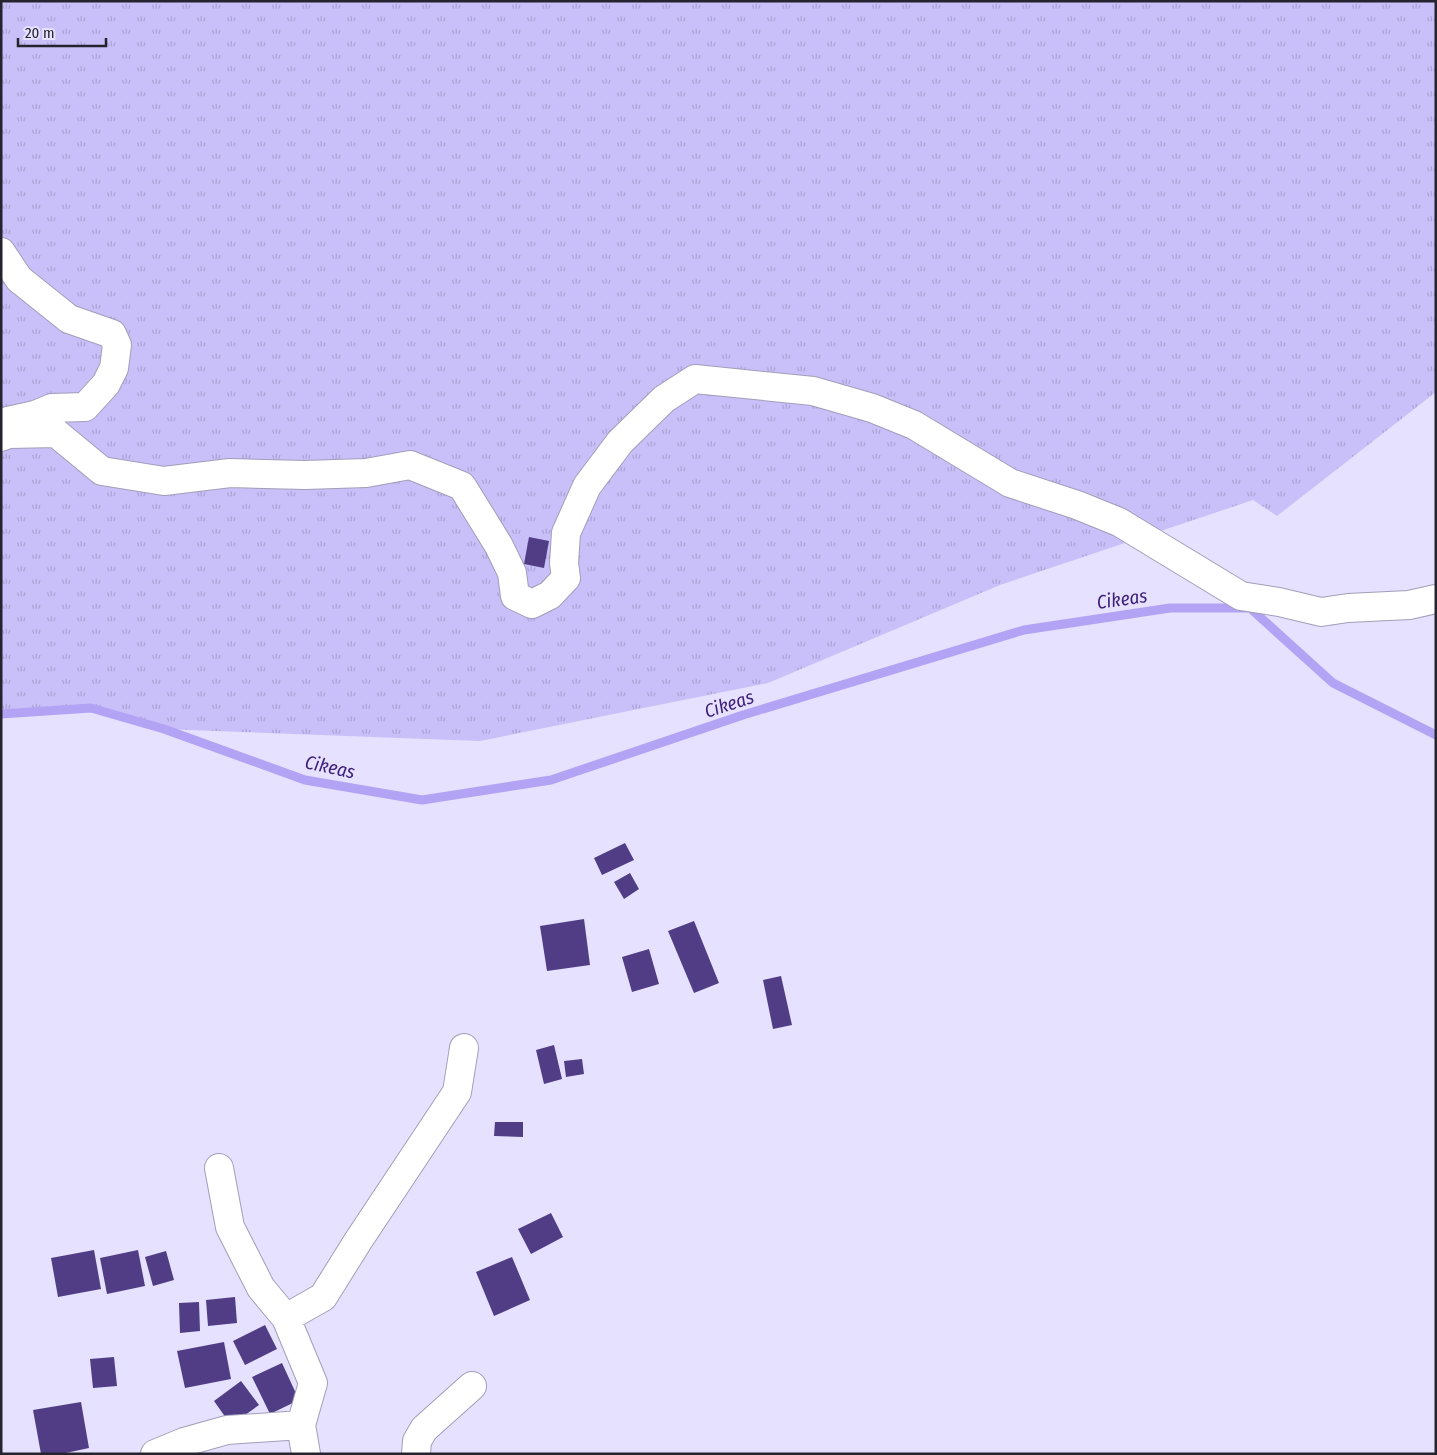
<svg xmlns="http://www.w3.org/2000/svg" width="1437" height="1455" font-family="'Fira Sans Condensed',sans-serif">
  <defs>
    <pattern id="grass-tufts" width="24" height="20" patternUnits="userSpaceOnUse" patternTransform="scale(1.25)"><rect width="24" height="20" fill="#c9bff9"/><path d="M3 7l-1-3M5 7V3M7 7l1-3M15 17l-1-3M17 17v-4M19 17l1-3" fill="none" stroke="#aca4d6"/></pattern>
  </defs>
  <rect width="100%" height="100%" fill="#e6e1fe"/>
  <path fill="url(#grass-tufts)" d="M 1,1 L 1436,1 L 1436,392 L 1277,516 L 1253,500 L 1000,585 L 768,683 L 480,741 L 164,729 L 91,708 L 1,714 Z"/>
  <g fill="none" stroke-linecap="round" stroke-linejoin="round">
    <path stroke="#b3a3f4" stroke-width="9" d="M 1,714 L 91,708 L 164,729 L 305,780 L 422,800 L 551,780 L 743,715 L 1024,630 L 1170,608 L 1250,608 L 1333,683 L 1436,735"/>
  </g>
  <path fill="#503d85" d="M 529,537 L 549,541 L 544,568 L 524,564 Z
    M 625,843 L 634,860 L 602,875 L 594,858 Z
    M 630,873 L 639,889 L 624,899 L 614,882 Z
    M 584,919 L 590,965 L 547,971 L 540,926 Z
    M 694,921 L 719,983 L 694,993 L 668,931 Z
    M 649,949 L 659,984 L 632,992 L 622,957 Z
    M 781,976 L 792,1025 L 773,1029 L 763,980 Z
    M 554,1045 L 562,1079 L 544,1084 L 536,1050 Z
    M 582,1059 L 584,1074 L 566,1077 L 564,1061 Z
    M 495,1122 L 523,1122 L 523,1137 L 494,1136 Z
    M 551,1213 L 563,1237 L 531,1254 L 518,1229 Z
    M 94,1250 L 101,1289 L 58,1297 L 51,1258 Z
    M 138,1250 L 145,1286 L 107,1294 L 100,1258 Z
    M 166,1251 L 174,1280 L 153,1286 L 145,1257 Z
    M 512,1257 L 530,1300 L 494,1316 L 476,1272 Z
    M 235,1297 L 237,1323 L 208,1326 L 206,1300 Z
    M 199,1302 L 200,1331 L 180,1333 L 179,1303 Z
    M 265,1325 L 277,1349 L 245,1365 L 233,1341 Z
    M 224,1342 L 231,1379 L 185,1388 L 177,1351 Z
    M 114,1357 L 117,1386 L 93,1388 L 90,1359 Z
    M 282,1363 L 299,1400 L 270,1414 L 252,1377 Z
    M 241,1381 L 259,1405 L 231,1425 L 214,1401 Z
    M 81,1402 L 89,1448 L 61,1454 L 41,1454 L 33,1410 Z"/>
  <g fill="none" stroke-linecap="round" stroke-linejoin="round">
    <g stroke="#a29eb8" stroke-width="30">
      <path id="minor" d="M 1,252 L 19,279 L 69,319 L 112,334 L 117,345 L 114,368 L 106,384 L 85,407 L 52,408 L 35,415 L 8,421 L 2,425
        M 1,437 L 9,434 L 56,433 L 102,471 L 164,481 L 230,473 L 305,475 L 366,473 L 410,465 L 462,486 L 499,546 L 512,573 L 515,596 L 532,604 L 550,595 L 566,578 L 564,563 L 566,533 L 587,486 L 620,442 L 664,399 L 695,379 L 813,391 L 872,408 L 914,425 L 1010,483 L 1077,505 L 1119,522 L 1241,596 L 1279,602 L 1321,612 L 1348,608 L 1409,605 L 1436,599
        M 219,1168 L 230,1227 L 261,1288 L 286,1318 L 313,1383 L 301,1425 L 306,1454
        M 286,1318 L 323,1297 L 358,1241 L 457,1092 L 464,1048
        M 155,1454 L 184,1442 L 227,1430 L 301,1425
        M 416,1454 L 417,1441 L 424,1429 L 472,1386"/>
    </g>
    <use href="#minor" stroke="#fff" stroke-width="28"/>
  </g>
  <g text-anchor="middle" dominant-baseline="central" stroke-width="5" stroke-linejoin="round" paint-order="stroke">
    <g font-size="19" font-style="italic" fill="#3f207c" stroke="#e6e1fe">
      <text transform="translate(1122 599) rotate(-8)">Cikeas</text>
      <text transform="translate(729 704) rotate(-18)">Cikeas</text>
      <text transform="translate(330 767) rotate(12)">Cikeas</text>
    </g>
  </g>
  <rect width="1437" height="1455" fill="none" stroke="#25242e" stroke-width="5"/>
  <path d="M18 38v8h88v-8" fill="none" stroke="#25242e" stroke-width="2.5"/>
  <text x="25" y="38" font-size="15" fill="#25242e" stroke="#e6e1fe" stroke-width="4" paint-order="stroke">20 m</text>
</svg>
